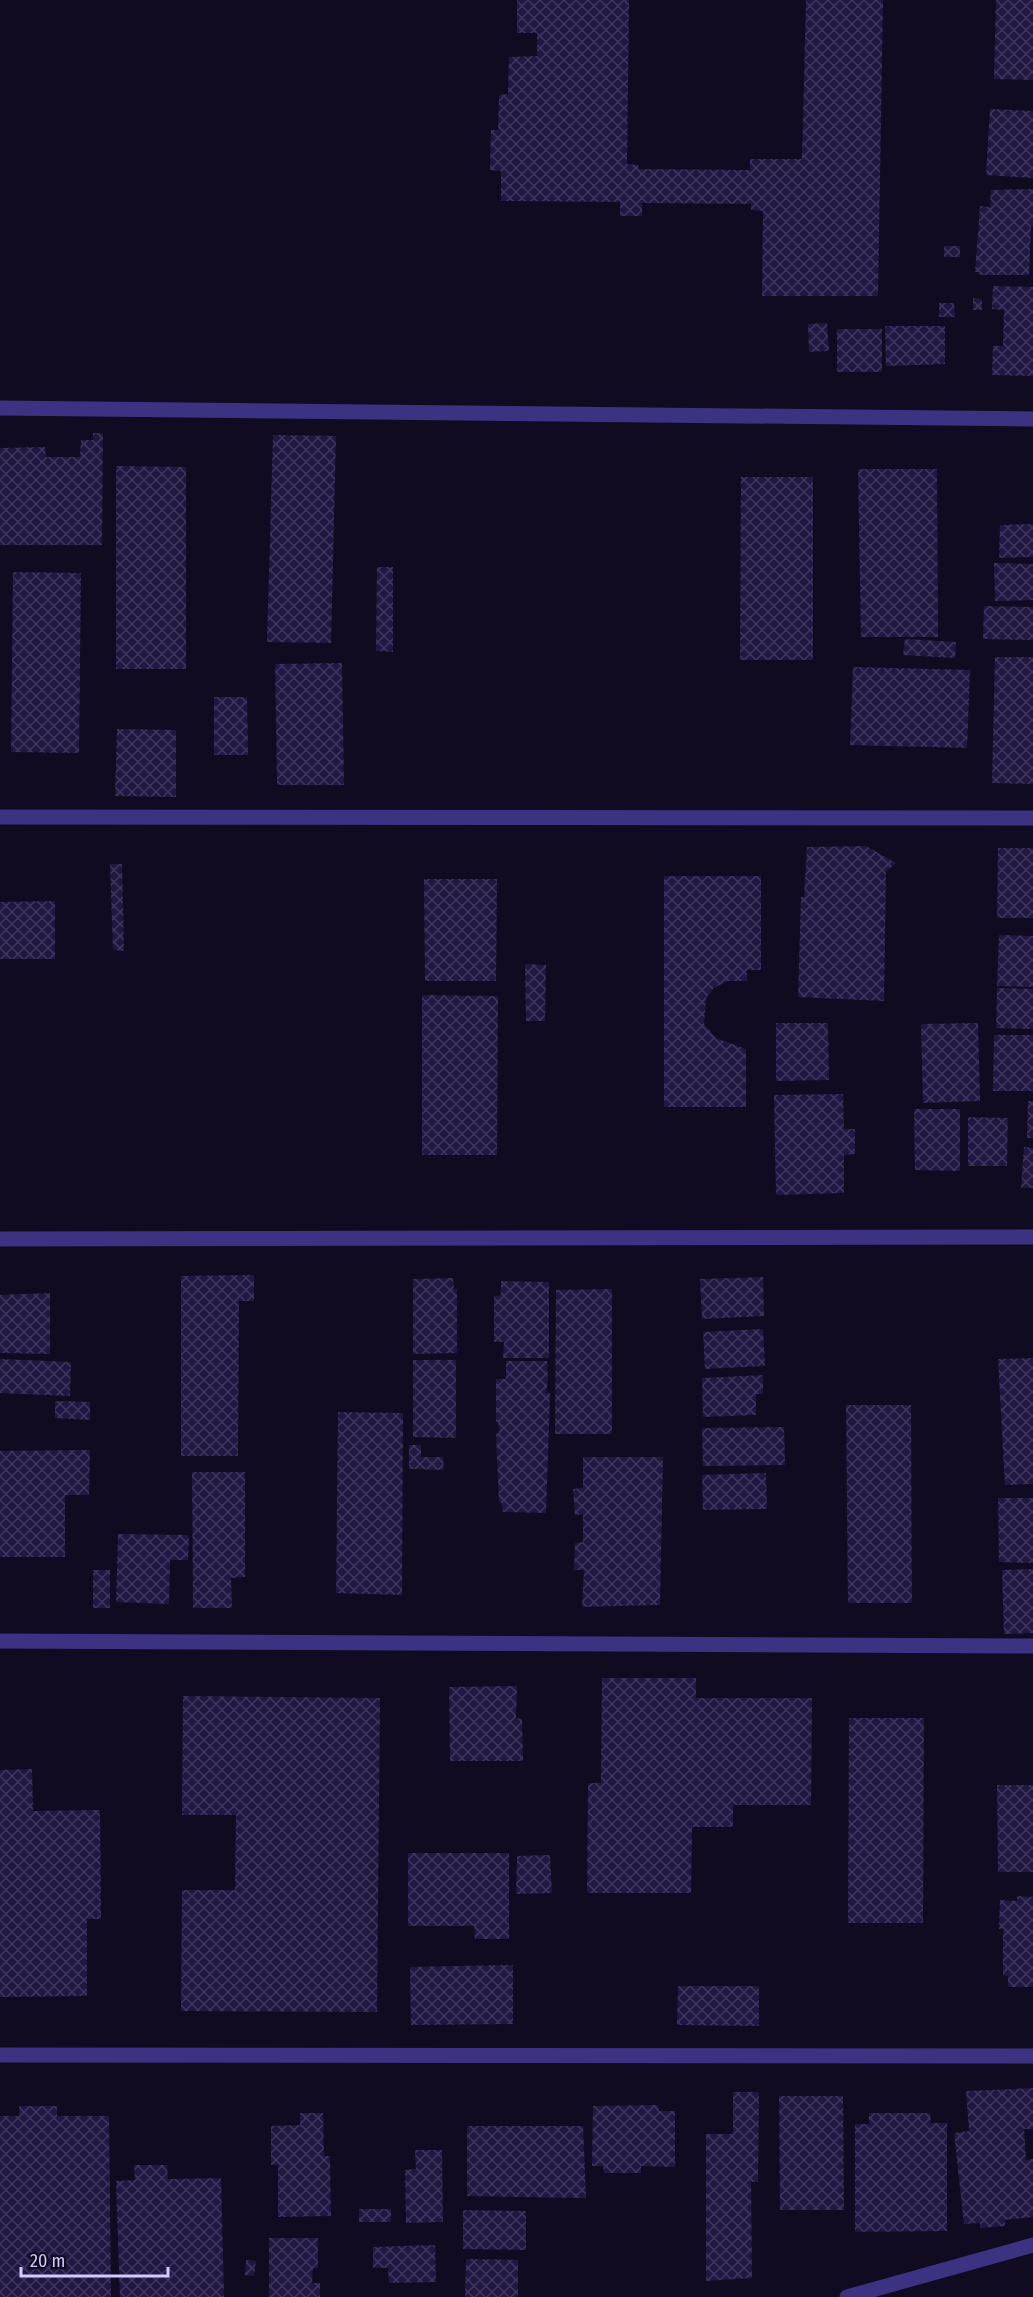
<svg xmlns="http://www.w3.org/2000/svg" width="1033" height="2297" font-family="'Fira Sans Condensed',sans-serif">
  <defs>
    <pattern id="building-cross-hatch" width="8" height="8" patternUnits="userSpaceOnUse" patternTransform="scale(1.5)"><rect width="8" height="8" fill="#221642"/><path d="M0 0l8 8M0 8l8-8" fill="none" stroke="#41375e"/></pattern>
  </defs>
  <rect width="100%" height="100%" fill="#100b20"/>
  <path fill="url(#building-cross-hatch)" d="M 517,0 L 629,0 L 627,164 L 638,165 L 639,169 L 750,170 L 750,159 L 802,159 L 806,0 L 883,0 L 878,296 L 762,296 L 763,211 L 751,210 L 751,204 L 642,203 L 642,216 L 620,216 L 620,202 L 501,201 L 501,171 L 490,170 L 491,130 L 498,130 L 499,95 L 508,94 L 509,57 L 537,56 L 537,33 L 517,33 Z
    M 996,0 L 1033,0 L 1033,80 L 994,79 Z
    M 990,109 L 1033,111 L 1033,178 L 986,175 Z
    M 1033,189 L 1033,226 L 1031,226 L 1029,275 L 979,275 L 978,272 L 975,272 L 980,206 L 990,207 L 991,190 Z
    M 944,246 L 960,246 L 960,257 L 944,257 Z
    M 993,286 L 1033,287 L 1033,376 L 992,375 L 993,346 L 1003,346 L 1004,310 L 992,309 Z
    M 973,298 L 982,299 L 982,310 L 973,310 Z
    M 939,303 L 954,303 L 955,317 L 939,317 Z
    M 827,323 L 829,351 L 809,352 L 808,324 Z
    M 885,326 L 945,326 L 945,364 L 886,366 Z
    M 837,329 L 882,329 L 882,372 L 837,372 Z
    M 93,433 L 103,433 L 102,545 L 0,545 L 0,448 L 45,447 L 46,457 L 80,457 L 81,440 L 93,440 Z
    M 273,435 L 336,436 L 331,643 L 267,642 Z
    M 116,466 L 186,467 L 186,669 L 116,669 Z
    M 858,469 L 937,469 L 938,637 L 861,637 Z
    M 741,477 L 813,477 L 813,660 L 740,660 Z
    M 1033,524 L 1033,557 L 999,558 L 1000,525 Z
    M 994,563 L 1033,564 L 1033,600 L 995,601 Z
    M 377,567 L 393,567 L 393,652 L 376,651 Z
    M 13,572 L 81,573 L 79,753 L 11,752 Z
    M 984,606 L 1033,607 L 1033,640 L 983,639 Z
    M 905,639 L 956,642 L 955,658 L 903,655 Z
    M 995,657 L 1033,657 L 1033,784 L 992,783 Z
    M 342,663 L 344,785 L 277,785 L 275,664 Z
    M 853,667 L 970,670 L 967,748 L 850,745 Z
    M 214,697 L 247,697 L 248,755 L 214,755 Z
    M 117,729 L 176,730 L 176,797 L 115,796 Z
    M 866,846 L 896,863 L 886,872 L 884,1001 L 798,997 L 801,897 L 804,897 L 807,847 Z
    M 998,848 L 1033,848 L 1033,918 L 997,918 Z
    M 110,864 L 122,864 L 124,951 L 113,950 Z
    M 664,876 L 761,876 L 761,970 L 747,970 L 747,981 L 727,981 L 714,988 L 706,998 L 704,1024 L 716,1038 L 746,1049 L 746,1107 L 664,1107 Z
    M 424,879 L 497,879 L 496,981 L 425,981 Z
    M 55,901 L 55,959 L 0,959 L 0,902 Z
    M 999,935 L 1033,936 L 1033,987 L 997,986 Z
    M 525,964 L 546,965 L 545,1021 L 526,1021 Z
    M 997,988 L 1033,989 L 1033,1029 L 996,1028 Z
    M 422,995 L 498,996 L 497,1155 L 422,1155 Z
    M 776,1023 L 828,1023 L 829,1080 L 776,1081 Z
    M 978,1023 L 980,1101 L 923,1103 L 921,1024 Z
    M 994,1035 L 1033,1035 L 1033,1091 L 993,1091 Z
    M 843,1094 L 844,1129 L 855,1129 L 855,1154 L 844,1155 L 844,1193 L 776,1195 L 774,1095 Z
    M 1028,1101 L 1033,1101 L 1033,1138 L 1027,1138 Z
    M 914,1109 L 960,1109 L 960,1171 L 915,1170 Z
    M 968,1117 L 1008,1118 L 1007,1166 L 968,1166 Z
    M 1024,1147 L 1033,1148 L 1033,1188 L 1021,1188 Z
    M 254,1275 L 254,1301 L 239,1301 L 238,1456 L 181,1456 L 181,1276 Z
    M 763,1277 L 764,1316 L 702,1319 L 700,1279 Z
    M 453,1278 L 454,1289 L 457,1289 L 457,1353 L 413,1354 L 413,1279 Z
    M 501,1281 L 549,1282 L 549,1358 L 503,1358 L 504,1342 L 494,1342 L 494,1296 L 501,1295 Z
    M 612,1289 L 612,1434 L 555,1434 L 556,1290 Z
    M 50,1293 L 50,1354 L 0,1353 L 0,1295 Z
    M 763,1329 L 765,1366 L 705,1369 L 703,1332 Z
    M 1033,1358 L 1033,1484 L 1005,1485 L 998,1359 Z
    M 0,1359 L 71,1362 L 70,1396 L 0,1393 Z
    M 413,1360 L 456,1360 L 456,1438 L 413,1437 Z
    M 506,1361 L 547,1361 L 548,1379 L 546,1393 L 550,1393 L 546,1513 L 503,1512 L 501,1502 L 499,1502 L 496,1434 L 499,1433 L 498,1422 L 496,1422 L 496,1379 L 506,1379 Z
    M 763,1375 L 763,1394 L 756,1394 L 756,1415 L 703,1417 L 702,1378 Z
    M 55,1401 L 90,1402 L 90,1420 L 55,1418 Z
    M 846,1405 L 911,1405 L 912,1603 L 848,1603 Z
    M 338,1412 L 403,1413 L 402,1595 L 336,1593 Z
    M 784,1427 L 785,1465 L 703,1466 L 702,1428 Z
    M 409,1445 L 421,1445 L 421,1457 L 443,1457 L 444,1470 L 409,1469 Z
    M 90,1450 L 89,1495 L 65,1495 L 65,1557 L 0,1557 L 0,1451 Z
    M 583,1457 L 663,1457 L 660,1605 L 582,1607 L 584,1570 L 574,1570 L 575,1543 L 583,1542 L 583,1514 L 575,1515 L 573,1489 L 583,1488 Z
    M 192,1472 L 245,1472 L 245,1577 L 231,1578 L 232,1608 L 193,1608 Z
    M 766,1473 L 767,1509 L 703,1510 L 702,1475 Z
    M 998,1498 L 1033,1498 L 1033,1563 L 999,1562 Z
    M 118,1534 L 189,1535 L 188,1560 L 170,1560 L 169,1604 L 116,1602 Z
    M 1033,1569 L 1033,1633 L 1004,1634 L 1002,1570 Z
    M 93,1570 L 110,1570 L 110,1608 L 93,1608 Z
    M 602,1678 L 696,1678 L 696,1698 L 812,1698 L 811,1805 L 733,1805 L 733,1827 L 692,1827 L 691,1893 L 587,1893 L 588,1783 L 601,1783 Z
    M 517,1686 L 516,1718 L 522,1719 L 523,1761 L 450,1761 L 449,1687 Z
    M 183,1696 L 380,1698 L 377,2012 L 181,2011 L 182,1890 L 235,1890 L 236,1815 L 182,1815 Z
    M 849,1718 L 924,1718 L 923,1923 L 848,1923 Z
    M 32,1769 L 33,1811 L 100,1810 L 101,1919 L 87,1919 L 87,1996 L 0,1997 L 0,1770 Z
    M 997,1785 L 1033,1785 L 1033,1872 L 998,1872 Z
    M 408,1853 L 509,1853 L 509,1939 L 475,1939 L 474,1926 L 408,1926 Z
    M 550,1855 L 552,1893 L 516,1894 L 517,1856 Z
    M 1017,1896 L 1033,1897 L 1033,1987 L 1008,1987 L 1008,1976 L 1003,1975 L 1003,1929 L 999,1929 L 1000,1900 L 1017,1901 Z
    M 513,1965 L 513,2024 L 411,2025 L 410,1967 Z
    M 678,1986 L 759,1986 L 759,2026 L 677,2025 Z
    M 1033,2088 L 1033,2129 L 1024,2129 L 1026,2160 L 1033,2159 L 1033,2217 L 1005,2220 L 1005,2226 L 980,2228 L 980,2223 L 964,2224 L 954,2133 L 969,2131 L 966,2091 Z
    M 733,2092 L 759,2092 L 758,2182 L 751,2182 L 752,2278 L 706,2281 L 706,2134 L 733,2134 Z
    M 779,2096 L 843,2096 L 844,2210 L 780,2210 Z
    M 658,2105 L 659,2111 L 675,2111 L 675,2167 L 641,2166 L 641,2173 L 604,2173 L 603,2166 L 592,2166 L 593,2106 Z
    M 19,2106 L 57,2106 L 57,2116 L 109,2116 L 111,2297 L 0,2297 L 0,2116 L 19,2116 Z
    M 300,2113 L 323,2113 L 324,2156 L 330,2156 L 331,2216 L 278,2217 L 278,2165 L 271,2165 L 271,2126 L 300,2125 Z
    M 869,2113 L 930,2113 L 931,2123 L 947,2123 L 947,2231 L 855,2232 L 855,2124 L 869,2124 Z
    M 467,2126 L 583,2126 L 586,2198 L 467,2196 Z
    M 415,2150 L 442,2150 L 443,2222 L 406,2223 L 405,2170 L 416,2169 Z
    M 134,2165 L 167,2165 L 168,2179 L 221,2178 L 224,2297 L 120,2297 L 116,2181 L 135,2180 Z
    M 359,2209 L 391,2209 L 391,2222 L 359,2222 Z
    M 463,2210 L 526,2211 L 526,2250 L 463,2249 Z
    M 269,2238 L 318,2238 L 318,2268 L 313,2268 L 312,2283 L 320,2283 L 320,2297 L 269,2297 Z
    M 435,2245 L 436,2282 L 389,2283 L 388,2268 L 373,2268 L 373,2247 Z
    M 466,2259 L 518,2260 L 518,2297 L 465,2297 Z
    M 246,2260 L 256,2261 L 254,2276 L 245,2275 Z"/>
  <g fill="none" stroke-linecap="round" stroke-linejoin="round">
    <path stroke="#3b3382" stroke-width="15" d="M 0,408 L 1033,419
      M 0,817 L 1033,818
      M 0,1641 L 1033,1646
      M 0,2055 L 1033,2056
      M 847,2297 L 1033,2245"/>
    <path stroke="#3b3382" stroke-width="15" d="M 0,1239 L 1033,1237"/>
  </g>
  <path d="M21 2267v9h147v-9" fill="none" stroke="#d3caff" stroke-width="3"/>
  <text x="30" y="2267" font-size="18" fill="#d3caff" stroke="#100b20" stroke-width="4.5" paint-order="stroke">20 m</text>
</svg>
